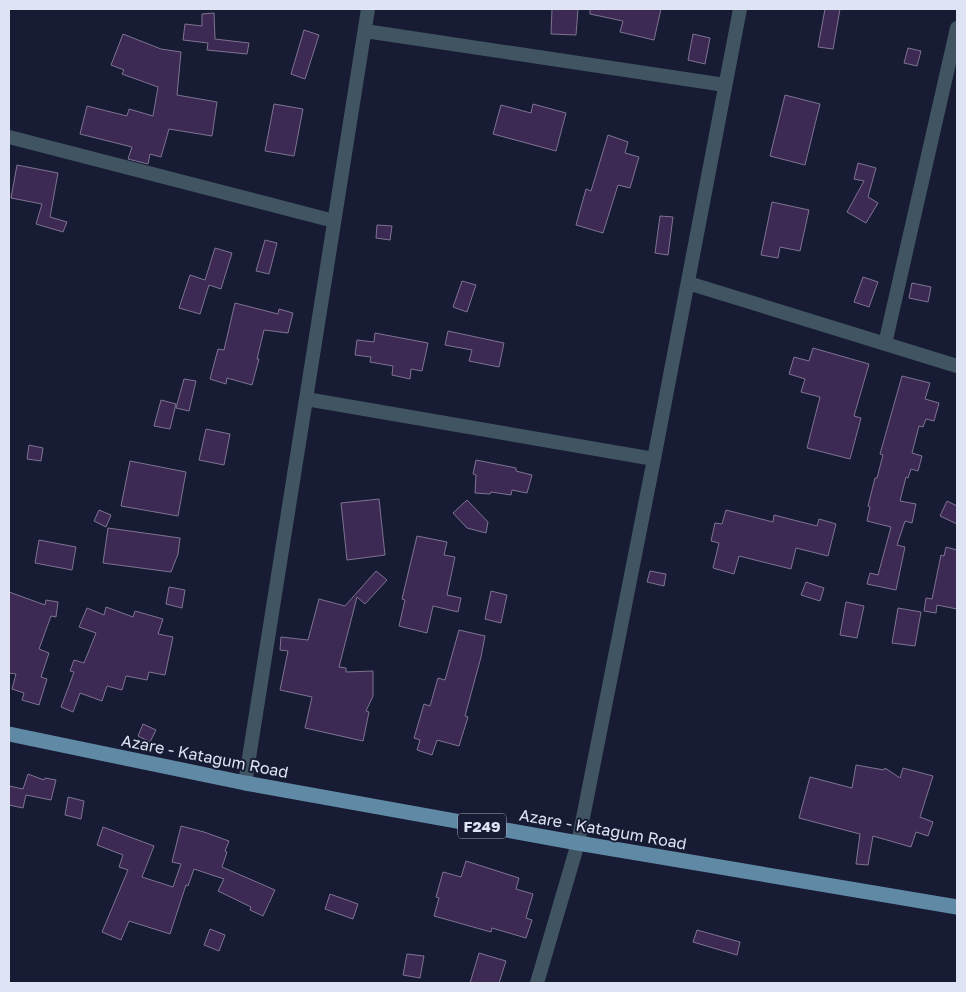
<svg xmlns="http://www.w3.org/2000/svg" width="966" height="992" font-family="'Golos Text',sans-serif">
  <rect width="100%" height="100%" fill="#171c34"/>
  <path fill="#3d2a54" stroke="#7e7390" d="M 552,9 L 578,9 L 576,35 L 551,34 Z
    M 590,9 L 661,9 L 654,40 L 620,32 L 623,21 L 590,14 Z
    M 825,9 L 840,9 L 833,49 L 818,47 Z
    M 214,13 L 215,39 L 249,43 L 247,54 L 207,50 L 208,43 L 183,40 L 185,24 L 202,26 L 202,14 Z
    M 304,30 L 319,35 L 305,79 L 291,74 Z
    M 123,34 L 161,49 L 181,52 L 177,95 L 217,102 L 212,136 L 169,129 L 161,157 L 150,154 L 148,164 L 128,159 L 132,147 L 80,134 L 87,106 L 127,116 L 129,109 L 153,116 L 158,87 L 122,74 L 124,70 L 111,65 Z
    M 693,34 L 710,38 L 705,64 L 688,60 Z
    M 908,48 L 921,51 L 917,66 L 904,63 Z
    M 785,95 L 820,104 L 805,165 L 770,156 Z
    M 274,104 L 303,109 L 294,156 L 265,151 Z
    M 533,104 L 566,113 L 556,151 L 493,134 L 501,105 L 531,113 Z
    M 608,135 L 628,142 L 625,153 L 639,157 L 630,188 L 618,185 L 603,233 L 576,225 L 586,189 L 591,191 Z
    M 858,163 L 876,168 L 868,197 L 878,203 L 866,223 L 847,212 L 864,181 L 854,179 Z
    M 17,165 L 58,173 L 50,217 L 67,222 L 63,232 L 36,224 L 42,204 L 11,198 Z
    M 772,202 L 809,210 L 800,251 L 780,247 L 778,258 L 761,255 Z
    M 660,216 L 673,217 L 668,255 L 655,253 Z
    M 377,225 L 392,226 L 390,240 L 376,238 Z
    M 265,240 L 277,243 L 269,274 L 256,271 Z
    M 215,248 L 232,253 L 221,289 L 209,285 L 200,314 L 179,308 L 190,275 L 205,280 Z
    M 863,277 L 878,282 L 869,307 L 854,302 Z
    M 462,281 L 476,285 L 467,312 L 453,307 Z
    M 912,283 L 931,287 L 928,302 L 909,298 Z
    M 235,303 L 278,314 L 279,309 L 293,313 L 288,333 L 264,330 L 257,359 L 259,359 L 252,385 L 227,378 L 226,384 L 210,379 L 218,349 L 224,350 Z
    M 448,331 L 504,343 L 499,367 L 469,361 L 472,350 L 445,345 Z
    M 375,333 L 428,343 L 422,371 L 411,369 L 410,379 L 392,375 L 393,366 L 370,362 L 371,357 L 355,355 L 357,340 L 374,342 Z
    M 813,348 L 869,364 L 854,416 L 861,418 L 850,459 L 807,448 L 820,397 L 801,392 L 805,379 L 789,374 L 794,357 L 809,361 Z
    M 902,376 L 930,383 L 925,399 L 939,403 L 934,421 L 926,419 L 923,427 L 919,426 L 912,453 L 922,456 L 918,471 L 911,469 L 908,478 L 906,477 L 900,501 L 916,504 L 912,523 L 905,521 L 897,545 L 905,547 L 896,590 L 867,584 L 870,573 L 878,575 L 891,527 L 867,521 L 870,507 L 868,506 L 875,478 L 877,478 L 883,455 L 880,454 Z
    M 184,379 L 196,381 L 189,411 L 176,408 Z
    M 161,400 L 176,404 L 170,429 L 154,426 Z
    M 206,429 L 230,434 L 224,465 L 199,460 Z
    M 29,445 L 43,448 L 41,461 L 27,459 Z
    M 476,460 L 516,468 L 516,471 L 532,475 L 527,493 L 512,490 L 511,495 L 491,492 L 490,494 L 475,493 L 476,475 L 473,474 Z
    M 130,461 L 186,472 L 178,516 L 121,506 Z
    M 379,499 L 385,555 L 347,560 L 341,503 Z
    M 467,500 L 488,522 L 486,533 L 467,528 L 453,513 Z
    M 947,501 L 957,506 L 957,524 L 940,516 Z
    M 99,510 L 111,515 L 106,527 L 94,521 Z
    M 726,510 L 773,522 L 774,515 L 817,526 L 819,519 L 836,524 L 828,556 L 796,548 L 791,569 L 739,556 L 734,574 L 713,568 L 719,543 L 711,541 L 715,523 L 722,524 Z
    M 108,528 L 180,538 L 178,554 L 171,572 L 103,563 Z
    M 417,536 L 447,542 L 444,555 L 455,557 L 447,595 L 461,598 L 458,612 L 433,606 L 427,633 L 399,626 L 405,600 L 402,599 Z
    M 39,540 L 76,547 L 72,570 L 35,563 Z
    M 946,547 L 957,550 L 957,609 L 937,605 L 936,613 L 924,611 L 926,598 L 932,599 L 941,555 L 944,556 Z
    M 376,571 L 387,580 L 365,604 L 357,597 L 339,667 L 346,668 L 346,672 L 373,671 L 373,696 L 366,711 L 369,712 L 363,741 L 305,728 L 312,697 L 280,690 L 288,651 L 280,650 L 281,637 L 308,640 L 319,599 L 345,606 Z
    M 650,571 L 666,574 L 664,586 L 647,582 Z
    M 806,582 L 824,588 L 820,601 L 801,595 Z
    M 169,587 L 185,590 L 182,608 L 166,604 Z
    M 491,591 L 507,595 L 501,623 L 485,619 Z
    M 9,592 L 45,605 L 46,600 L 58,602 L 56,617 L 51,616 L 39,649 L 49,653 L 41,677 L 47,679 L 39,705 L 22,700 L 24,693 L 12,689 L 16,674 L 9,673 Z
    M 846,602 L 864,606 L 857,638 L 840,635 Z
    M 106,607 L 133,617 L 135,611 L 163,619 L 158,634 L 173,637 L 165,675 L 149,672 L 147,680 L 126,676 L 122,690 L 107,686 L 102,701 L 80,693 L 73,712 L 61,707 L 74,672 L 70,671 L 74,660 L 84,663 L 96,633 L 79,627 L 87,608 L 104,615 Z
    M 898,608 L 921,612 L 915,646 L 892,643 Z
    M 459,630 L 485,636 L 481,657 L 465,716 L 468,717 L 459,746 L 437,740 L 432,755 L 417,750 L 420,740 L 414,738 L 424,704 L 430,706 L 438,678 L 445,680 Z
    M 143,724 L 156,730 L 150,742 L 138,736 Z
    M 856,765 L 884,770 L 885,768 L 900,778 L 903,768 L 933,776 L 920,817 L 933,822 L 928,836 L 916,832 L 911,847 L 873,836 L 868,865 L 856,864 L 860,834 L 799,818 L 810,777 L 852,788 Z
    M 28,774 L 44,780 L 45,778 L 56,780 L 51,800 L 26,795 L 23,808 L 9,805 L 9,786 L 23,789 Z
    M 68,797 L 84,801 L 81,819 L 65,815 Z
    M 181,826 L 204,832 L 229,841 L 225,851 L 227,852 L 222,867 L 275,890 L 263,916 L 250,910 L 251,907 L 218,891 L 224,879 L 194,869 L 188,886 L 186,885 L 170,934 L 129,921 L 121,940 L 102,932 L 128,870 L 119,867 L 123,855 L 97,845 L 103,827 L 154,846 L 142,877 L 173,887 L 181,864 L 172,862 Z
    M 466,861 L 519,878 L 516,889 L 533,894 L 526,918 L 532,920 L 526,938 L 492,928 L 491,932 L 434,916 L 439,898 L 436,897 L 443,872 L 461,877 Z
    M 330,894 L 358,904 L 353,919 L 325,909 Z
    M 210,929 L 225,935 L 219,951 L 204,945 Z
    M 697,930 L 740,942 L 737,955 L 693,942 Z
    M 479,953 L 506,961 L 499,983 L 470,983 Z
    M 407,954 L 424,956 L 420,978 L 403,975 Z"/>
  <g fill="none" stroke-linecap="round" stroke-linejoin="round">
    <path stroke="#405462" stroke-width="14" d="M 365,31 L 725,85
      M 9,137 L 334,221
      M 688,283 L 957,366
      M 885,344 L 957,28
      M 306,399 L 654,459
      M 245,783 L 368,9
      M 537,983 L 578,843 L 654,459 L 740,9"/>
    <path stroke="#6089a6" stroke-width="15" d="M 9,734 L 245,783 L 578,843 L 957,907"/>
  </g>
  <g text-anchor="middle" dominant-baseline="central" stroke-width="4" stroke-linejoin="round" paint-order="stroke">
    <rect fill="#171c34" stroke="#a2a8ba" stroke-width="1" x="458" y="813.5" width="48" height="25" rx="4"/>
    <g font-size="15" font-weight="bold" fill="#dee4f4">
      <text x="482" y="826">F249</text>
    </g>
    <g font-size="16" fill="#dee4f4" stroke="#171c34">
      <text transform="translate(205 756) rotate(11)">Azare - Katagum Road</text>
      <text transform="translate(603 829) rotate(10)">Azare - Katagum Road</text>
    </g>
  </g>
  <rect width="966" height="992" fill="none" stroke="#dee4f4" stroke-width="20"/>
</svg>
